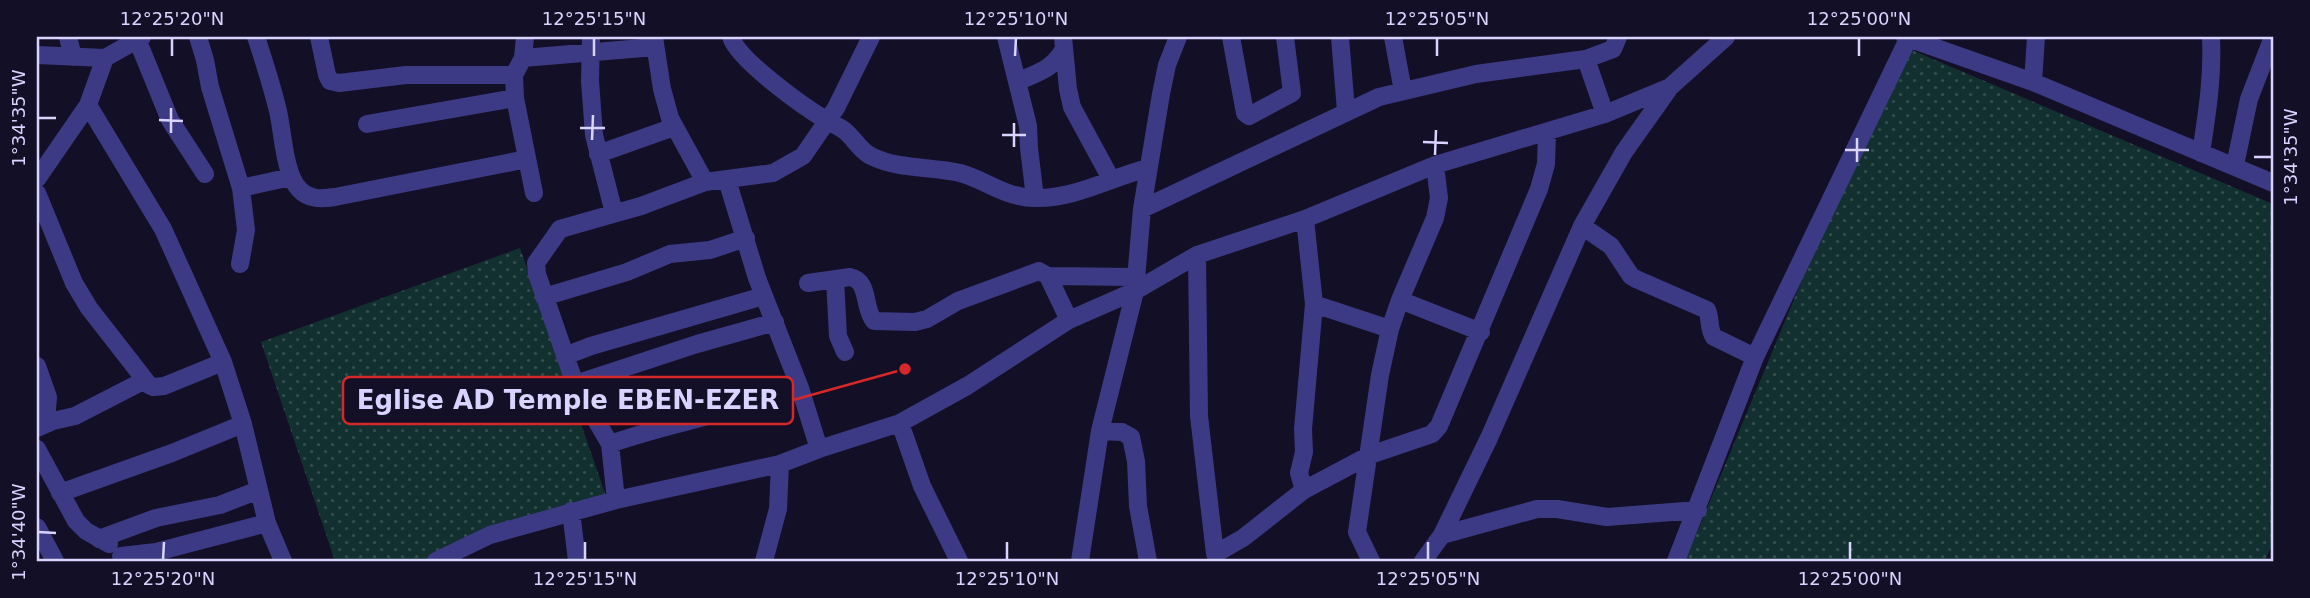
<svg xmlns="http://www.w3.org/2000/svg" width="2310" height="598" font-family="'DejaVu Sans',sans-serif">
  <defs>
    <pattern id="grass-dots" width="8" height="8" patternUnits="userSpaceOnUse" patternTransform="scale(1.75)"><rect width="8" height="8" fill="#12302f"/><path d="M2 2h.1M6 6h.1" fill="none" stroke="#344d4e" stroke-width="1.8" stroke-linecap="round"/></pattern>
  </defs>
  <rect width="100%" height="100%" fill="#130f26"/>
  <path fill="url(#grass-dots)" d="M 1900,45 L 2273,204 L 2273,542 L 2265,561 L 1685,561 Z
    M 520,248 L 606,496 L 428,561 L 335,561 L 261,342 Z"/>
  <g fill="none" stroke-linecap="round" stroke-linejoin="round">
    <path stroke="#3d3a85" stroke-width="18" d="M 68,37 L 73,57
      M 198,37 L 205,60 L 210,87 L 241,188 L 246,230 L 240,264
      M 256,37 C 264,61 272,86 278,111 C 283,132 284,173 299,189 C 309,200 322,199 335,197 L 527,159
      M 319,37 L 327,75 L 330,81 L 339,83 L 406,75 L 514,75
      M 525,37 L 523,58 L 514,75 L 515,98 L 534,193
      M 591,37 L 590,81 L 594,135 L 614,213
      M 654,37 L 662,89 L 670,118 L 705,182
      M 731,37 C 738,60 804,107 826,120 C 832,124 839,126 845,131 C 854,138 860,151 871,156 C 899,170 931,166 960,173 C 986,180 1006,198 1035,198 C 1074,199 1110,178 1148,168
      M 1006,37 L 1028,126 L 1029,148 L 1035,198
      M 1063,37 L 1068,89 L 1072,107 L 1111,179
      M 1231,37 L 1245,113 L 1249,116 L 1292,93 L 1285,37
      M 1340,37 L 1346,111
      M 1393,37 L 1403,91
      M 1905,37 L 2033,82 L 2273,183
      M 137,39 L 170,120 L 205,174
      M 37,55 L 105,58
      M 523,58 L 655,47
      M 1586,59 L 1605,114
      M 1017,82 C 1038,72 1052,70 1064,49
      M 2033,82 L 2036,37
      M 88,105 L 163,229 L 223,362 L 243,424 L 267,523 L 283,561
      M 367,124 L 515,98
      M 2201,153 C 2207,113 2213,77 2211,37
      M 598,154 L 674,127
      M 2235,165 L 2249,99 L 2273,37
      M 37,179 L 88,105 L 105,58 L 142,37
      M 727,180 L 757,278 L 800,388 L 819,449
      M 241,188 L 291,177
      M 37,193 L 74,283 L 89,308 L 149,385 L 153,387 L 164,386 L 223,362
      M 1142,209 L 1379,97 L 1476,74 L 1586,59 L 1613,49 L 1618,37
      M 1582,226 L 1611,246 L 1631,276 L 1636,279 L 1707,310 C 1711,319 1708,329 1714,337 L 1755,357
      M 1197,255 L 1199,416 L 1215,554 L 1243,538 L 1304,490 L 1370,455 L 1432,434 L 1439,426 L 1539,189 L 1546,164 L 1547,134
      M 1048,276 L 1136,277
      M 835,279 L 838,336 L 845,352
      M 808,283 L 850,277 C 870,281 863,308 874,321 L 915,322 L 927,319 L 958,301 L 1039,271 L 1048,276 L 1069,320
      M 544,297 L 627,272 L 670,254 L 710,250 L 746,238
      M 1400,300 L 1481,332
      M 1314,304 L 1390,329
      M 565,356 L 591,346 L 764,296
      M 37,366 L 48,397 L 47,409 L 37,412
      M 575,384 L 697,344 L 775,322
      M 900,423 L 922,486 L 959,561
      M 37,428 L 53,421 L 75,416 L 145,380
      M 1100,431 L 1122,432 L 1131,437 L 1136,461 L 1138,506 L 1148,561
      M 610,444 C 643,432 676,425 710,415 C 740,405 768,393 800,388
      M 37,449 L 76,521 L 86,531 L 109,544
      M 1304,490 L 1299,473 L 1304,452 L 1303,429 L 1314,304 L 1305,219
      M 60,493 L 172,453 L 243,424
      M 616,500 L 610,444 L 575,384 L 537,274 L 536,263 L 560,229 L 641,206 L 705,182 L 773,173 L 803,156 L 836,108 L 871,37
      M 571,511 L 577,561
      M 37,527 L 55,561
      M 1442,535 L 1537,509 L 1557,509 L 1607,517 L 1698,510
      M 99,539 L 156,518 L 220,505 L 259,490
      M 121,556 L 156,552 L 267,523
      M 436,561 L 490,535 L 616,500 L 780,464 L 819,449 L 900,423 L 967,386 L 1069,320 L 1135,291 L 1197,255 L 1305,219 L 1435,165 L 1605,114 L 1670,87 L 1726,37
      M 764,561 L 778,509 L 780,464
      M 1080,561 L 1100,431 L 1135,291 L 1142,209 L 1161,94 L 1167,65 L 1178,37
      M 1371,561 L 1357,532 L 1380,375 L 1390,329 L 1400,300 L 1435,218 L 1439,198 L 1435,165
      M 1423,561 L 1442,535 L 1489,438 L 1582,226 L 1624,152 L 1668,90
      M 1676,561 L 1755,357 L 1909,37"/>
  </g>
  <path fill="none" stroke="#d9d4ff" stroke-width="2.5" d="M 172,56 L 172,38M 594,56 L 594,38M 1015,56 L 1016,38M 1437,56 L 1437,38M 1859,56 L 1859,38M 38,118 L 56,118M 159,120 L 183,121M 580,128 L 605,128M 171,133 L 171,108M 1002,135 L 1026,135M 592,140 L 593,115M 1423,142 L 1448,143M 1014,147 L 1014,123M 1845,150 L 1869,150M 1435,155 L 1436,130M 2254,157 L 2272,157M 1857,162 L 1857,138M 38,532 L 56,533M 163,560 L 164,542M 585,560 L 585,542M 1007,560 L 1007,542M 1428,560 L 1428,542M 1850,560 L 1850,542"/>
  <path fill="none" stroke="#d62828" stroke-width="2.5" d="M905 369L793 400"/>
  <circle fill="#d62828" stroke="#130f26" stroke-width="2.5" cx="905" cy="369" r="7"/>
  <rect fill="#130f26" stroke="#d62828" stroke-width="2.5" x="343" y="377" width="450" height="47" rx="7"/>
  <g font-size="26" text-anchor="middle" font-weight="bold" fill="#d9d4ff">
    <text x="568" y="409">Eglise AD Temple EBEN-EZER</text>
  </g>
  <rect width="2310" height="598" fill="none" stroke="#130f26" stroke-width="77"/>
  <rect x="38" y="38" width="2234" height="522" fill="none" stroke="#d9d4ff" stroke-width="2.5"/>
  <g font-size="18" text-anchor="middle" fill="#d9d4ff">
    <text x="172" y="25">12°25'20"N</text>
    <text x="594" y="25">12°25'15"N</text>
    <text x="1016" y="25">12°25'10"N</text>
    <text x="1437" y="25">12°25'05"N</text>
    <text x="1859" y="25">12°25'00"N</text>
    <text transform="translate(19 118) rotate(-90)" y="6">1°34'35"W</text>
    <text transform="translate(2291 157) rotate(-90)" y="6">1°34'35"W</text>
    <text transform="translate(19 532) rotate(-90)" y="6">1°34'40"W</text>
    <text x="163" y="585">12°25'20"N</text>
    <text x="585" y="585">12°25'15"N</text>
    <text x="1007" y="585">12°25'10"N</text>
    <text x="1428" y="585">12°25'05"N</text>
    <text x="1850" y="585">12°25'00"N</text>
  </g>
</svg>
